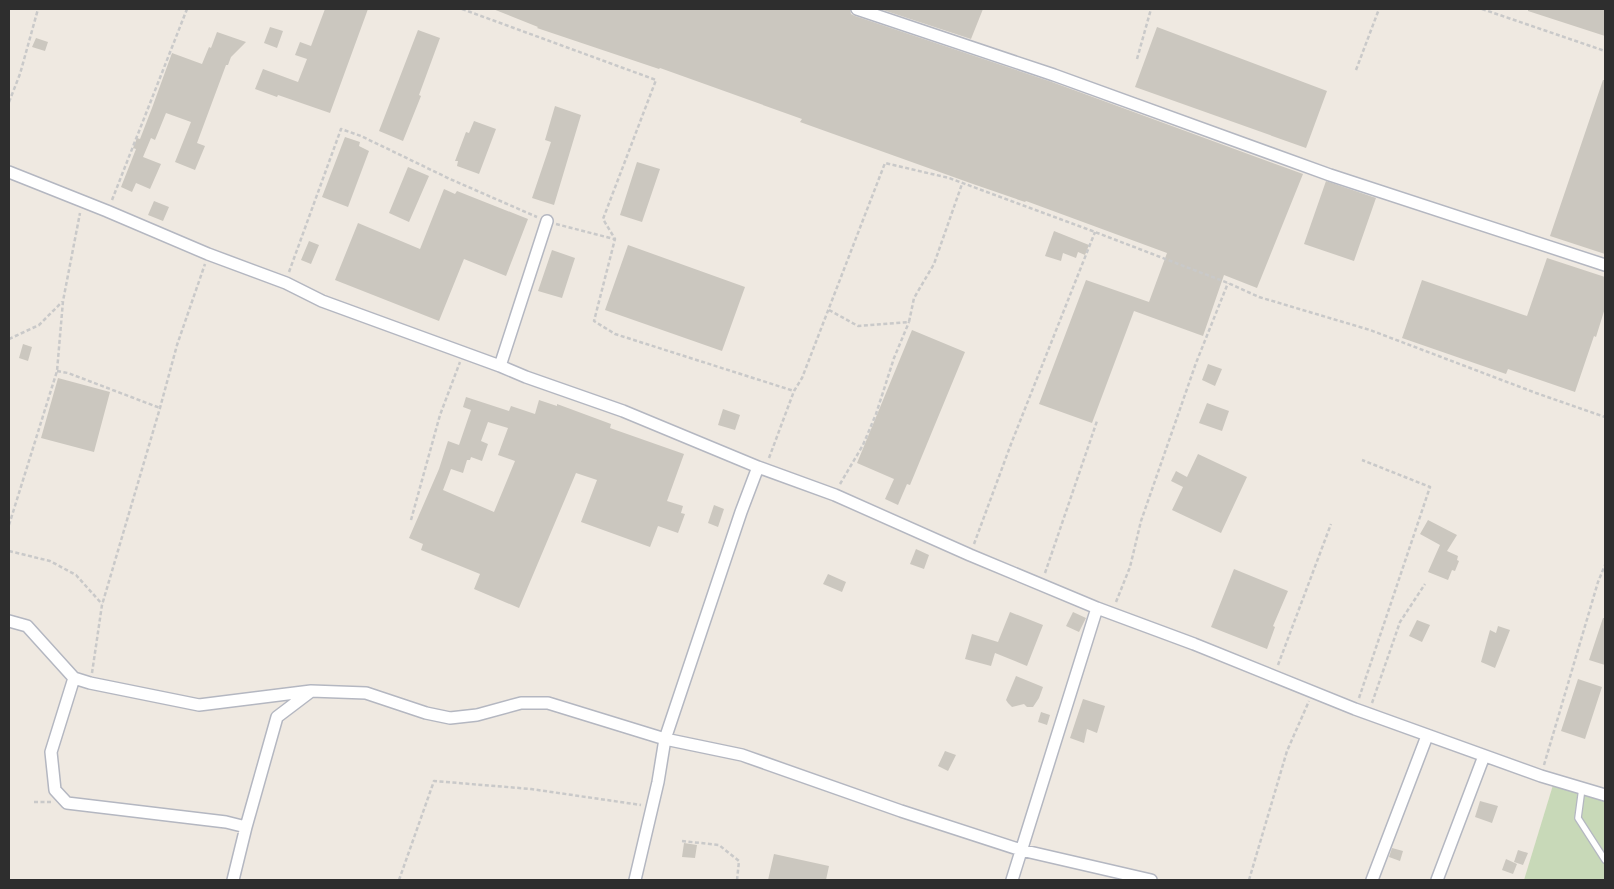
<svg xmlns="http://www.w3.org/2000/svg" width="1614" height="889" font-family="Manrope,sans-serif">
  <rect width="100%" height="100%" fill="#efe9e1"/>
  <path fill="#c8d9b8" d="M 1553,785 L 1605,801 L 1605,880 L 1524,880 Z"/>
  <path fill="#cbc7bf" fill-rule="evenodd" d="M 325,9 L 368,9 L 330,113 L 278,95 L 277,97 L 255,89 L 263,69 L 298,82 L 307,59 L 295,55 L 300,42 L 311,46 Z
    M 493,9 L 850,9 L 851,14 L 855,16 L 1052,82 L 1303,174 L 1257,288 L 1224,275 L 1203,336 L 1134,311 L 1092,423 L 1039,404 L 1086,280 L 1149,302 L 1167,253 L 1026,201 L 1025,202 L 973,184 L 800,122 L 802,119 L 660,68 L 659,69 L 537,28 L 538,27 Z
    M 880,9 L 983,9 L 971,39 Z
    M 1528,9 L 1605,9 L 1605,36 L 1528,11 Z
    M 270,27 L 283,31 L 277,48 L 264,43 Z
    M 1157,27 L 1327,91 L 1306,148 L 1135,87 Z
    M 418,30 L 440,38 L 419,95 L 421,96 L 403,141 L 379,131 Z
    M 217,32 L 246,42 L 231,57 L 228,65 L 226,65 L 197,143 L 205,146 L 195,170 L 175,162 L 191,122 L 166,113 L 155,140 L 151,138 L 143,157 L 161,164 L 150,189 L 136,183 L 132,192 L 121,187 L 136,149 L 133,148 L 137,138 L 140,139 L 152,108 L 172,53 L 202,64 L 209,47 L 211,48 Z
    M 36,38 L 48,42 L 45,51 L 32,47 Z
    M 1603,80 L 1605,80 L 1605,254 L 1550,236 Z
    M 555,106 L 581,115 L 554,205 L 532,198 L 551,142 L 545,140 Z
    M 474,121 L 496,129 L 479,174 L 457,166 L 458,161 L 455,161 L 466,132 L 469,133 Z
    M 345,137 L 360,142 L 359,146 L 369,151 L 348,207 L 322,197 Z
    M 637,162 L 660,169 L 642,222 L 620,215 Z
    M 408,167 L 429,176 L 409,222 L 389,213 Z
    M 1326,181 L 1376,198 L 1354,261 L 1304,244 Z
    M 444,189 L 455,194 L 457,191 L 528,219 L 506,276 L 464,259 L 439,321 L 335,280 L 358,223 L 420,249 Z
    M 154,201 L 169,207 L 163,221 L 148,215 Z
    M 1054,231 L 1089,245 L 1085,255 L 1078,252 L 1076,258 L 1063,253 L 1061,261 L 1045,256 Z
    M 309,241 L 319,245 L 311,264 L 301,260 Z
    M 628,245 L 745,287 L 722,351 L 605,310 Z
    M 552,250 L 575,258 L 562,298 L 538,291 Z
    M 1547,258 L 1605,277 L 1605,308 L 1596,337 L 1594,336 L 1575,392 L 1508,369 L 1506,374 L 1402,338 L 1422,280 L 1527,316 Z
    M 912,330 L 965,352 L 910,485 L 907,484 L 898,505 L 885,499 L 894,479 L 857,463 Z
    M 23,344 L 32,347 L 28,361 L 19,358 Z
    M 1208,364 L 1222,369 L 1215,386 L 1202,380 Z
    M 58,378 L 110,392 L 94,452 L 41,438 Z
    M 466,397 L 509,411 L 511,406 L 535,414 L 539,400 L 557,406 L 557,404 L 611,424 L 610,428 L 684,454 L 667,501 L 683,506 L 681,513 L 685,514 L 678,533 L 658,526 L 650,547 L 581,522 L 597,480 L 576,473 L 519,608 L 474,589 L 480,574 L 421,550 L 423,544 L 409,538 L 439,469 L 448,441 L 459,445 L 471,410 L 463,407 ZM 488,422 L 508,428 L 498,455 L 515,461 L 494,512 L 443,490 L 451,469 L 463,473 L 467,460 L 470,460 L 471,457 L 482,461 L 488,444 L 481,441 Z
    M 1207,403 L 1229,411 L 1222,431 L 1199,423 Z
    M 723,409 L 740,415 L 735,430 L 718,425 Z
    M 1198,454 L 1247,477 L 1221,533 L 1172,510 L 1183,487 L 1171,481 L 1176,471 L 1187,477 Z
    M 714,505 L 724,509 L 718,527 L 708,523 Z
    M 1428,520 L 1457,535 L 1447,551 L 1458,556 L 1457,560 L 1459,561 L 1455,571 L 1452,570 L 1448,580 L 1428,572 L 1440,545 L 1420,534 Z
    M 916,549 L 929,555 L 924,569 L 910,564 Z
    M 1234,569 L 1288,591 L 1273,626 L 1275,627 L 1267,649 L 1211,627 Z
    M 828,574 L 846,582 L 842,592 L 823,584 Z
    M 1010,612 L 1043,625 L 1027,666 L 995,653 L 991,666 L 965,659 L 972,634 L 998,642 Z
    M 1073,612 L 1086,618 L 1079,632 L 1066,626 Z
    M 1603,618 L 1605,618 L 1605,665 L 1589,660 Z
    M 1417,620 L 1430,625 L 1422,642 L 1409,636 Z
    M 1498,626 L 1510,630 L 1495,668 L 1481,662 L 1490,630 L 1496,633 Z
    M 1016,676 L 1043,687 L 1039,698 L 1033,707 L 1027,707 L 1024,704 L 1012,707 L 1008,703 L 1006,700 Z
    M 1578,679 L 1602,687 L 1585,739 L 1561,731 Z
    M 1083,699 L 1105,706 L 1097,733 L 1087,729 L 1084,743 L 1070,738 Z
    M 1041,712 L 1050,715 L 1047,725 L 1038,722 Z
    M 945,751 L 956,755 L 948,771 L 938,766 Z
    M 1480,801 L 1498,806 L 1492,823 L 1475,817 Z
    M 684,843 L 697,845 L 695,858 L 682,857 Z
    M 1392,848 L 1403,851 L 1400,861 L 1389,857 Z
    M 1518,850 L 1528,853 L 1523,865 L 1514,862 Z
    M 774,854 L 829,866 L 826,880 L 768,880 Z
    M 1506,859 L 1517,864 L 1513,874 L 1502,870 Z"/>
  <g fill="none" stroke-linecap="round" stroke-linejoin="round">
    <g stroke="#b4b7c1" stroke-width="8">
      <path id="lane" d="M 1582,788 L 1578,818 L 1605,860"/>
    </g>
    <g stroke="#b4b7c1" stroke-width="14">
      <path id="street" d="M 857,9 L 1054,75 L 1330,175 L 1605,265
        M 9,172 L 107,211 L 208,254 L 286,283 L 322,301 L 500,366 L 526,377 L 623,411 L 758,467 L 835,495 L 970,555 L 1097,608 L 1194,644 L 1355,709 L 1541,776 L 1605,795
        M 500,366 L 547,221
        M 9,621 L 27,626 L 74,678 L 90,683 L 199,705 L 311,691 L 366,693 L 426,713 L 450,718 L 477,715 L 521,703 L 548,703 L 665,739 L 742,755 L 901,811 L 1021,850 L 1151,880
        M 74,678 L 51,752 L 55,790 L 67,803 L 226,822 L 246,827 L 233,880
        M 246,827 L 277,717 L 310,692
        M 635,880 L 658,782 L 665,739 L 741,512 L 758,467
        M 1012,880 L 1097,608
        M 1372,880 L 1427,736
        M 1437,880 L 1484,756"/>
    </g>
    <path stroke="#c9c9c9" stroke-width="2.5" stroke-dasharray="4 2.5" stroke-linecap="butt" d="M 462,9 L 656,80 L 603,219 L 615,239 L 594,321 L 615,334 L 794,391
      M 1482,9 L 1605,51
      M 1137,59 L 1151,9
      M 1356,70 L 1379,9
      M 9,102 L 20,74 L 38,9
      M 112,200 L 187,9
      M 556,224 L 614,239
      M 289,272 L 341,129 L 361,136 L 450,179 L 537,217
      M 829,310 L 858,326 L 909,322 L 914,298 L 934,264 L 962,184
      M 9,339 L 39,325 L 62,302
      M 57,371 L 68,373 L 160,408
      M 769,458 L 794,391 L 802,378 L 885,163 L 949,178 L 1095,232 L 1228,283 L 1259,297 L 1370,330 L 1536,393 L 1605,417
      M 840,484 L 863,445 L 876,414 L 894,358 L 909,322
      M 411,520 L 440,415 L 460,362
      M 9,525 L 57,371 L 63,301 L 80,213
      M 974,544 L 1011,444 L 1095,232
      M 9,551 L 50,561 L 76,575 L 102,604
      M 1045,573 L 1097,421
      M 1116,602 L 1130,567 L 1141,521 L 1196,363 L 1228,283
      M 1278,665 L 1331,524
      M 92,673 L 102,605 L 160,408 L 177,345 L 205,264
      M 1359,698 L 1430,487 L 1362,460
      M 1372,703 L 1400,622 L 1425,584
      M 1544,765 L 1598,582 L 1605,565
      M 34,802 L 51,802
      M 682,841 L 719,845 L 739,861 L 737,880
      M 399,880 L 434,781 L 531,789 L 641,805
      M 1249,880 L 1287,751 L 1309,701"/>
    <use href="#lane" stroke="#fff" stroke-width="5.5"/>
    <use href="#street" stroke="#fff" stroke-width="11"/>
  </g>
  <rect width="1614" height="889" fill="none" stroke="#2e2e2e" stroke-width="20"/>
</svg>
